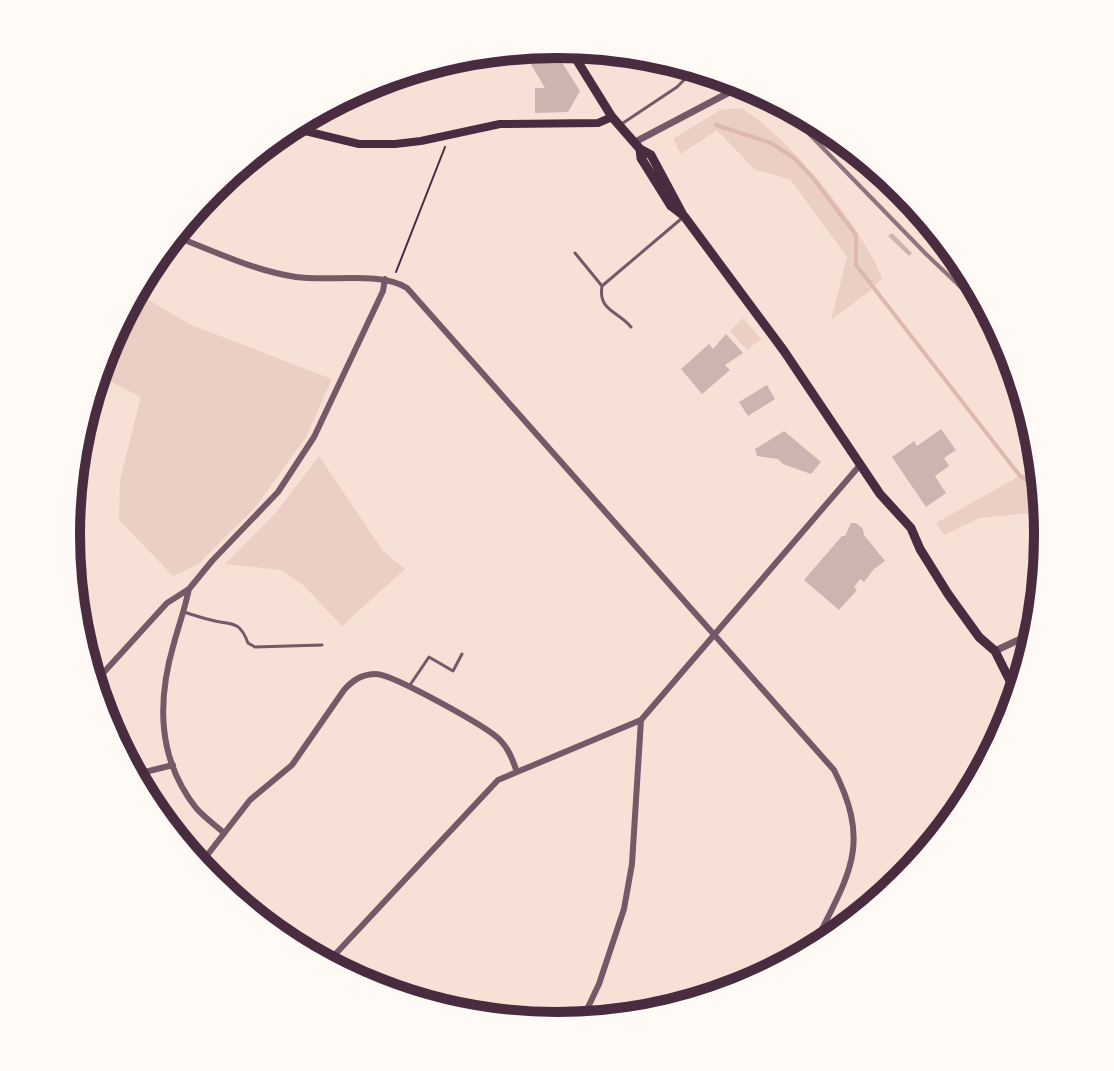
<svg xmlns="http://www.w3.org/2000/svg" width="1114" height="1071" font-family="'Roboto Condensed',sans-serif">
  <rect width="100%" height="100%" fill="#f7e1d7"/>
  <path fill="#ebcfc5" d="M 741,108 C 788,136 862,227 882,278 L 870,291 L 831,320 L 847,257 L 790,179 L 755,170 L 717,130 L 681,154 L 673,139 L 720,110 Z
    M 139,294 L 189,324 L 332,379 L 306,437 L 254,509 L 197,565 L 173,576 L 119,520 L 120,480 L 141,397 L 97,375 L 103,347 Z
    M 743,318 L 761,339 L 747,350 L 730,331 Z
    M 319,456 L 383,551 L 405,569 L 342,626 L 304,586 L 282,570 L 225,564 L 274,515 Z
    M 1023,474 L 1038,482 L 1045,517 L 1030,513 L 980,518 L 944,535 L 936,523 Z"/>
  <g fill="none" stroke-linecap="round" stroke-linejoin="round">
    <path stroke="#dcb8b0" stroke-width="4" d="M 664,65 L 665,66
      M 716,125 L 771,143 L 794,158 L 813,178 L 856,235 L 856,265 L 1020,476 L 1039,488"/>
  </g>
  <path fill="#ccb4b1" d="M 551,45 L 580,91 L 568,112 L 535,113 L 535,88 L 545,88 L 526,56 L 540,48 Z
    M 892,233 L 912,253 L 909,256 L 888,236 Z
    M 726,334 L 743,353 L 725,365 L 730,370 L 702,394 L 681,369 L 709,344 L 713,349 Z
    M 767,385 L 775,399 L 748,416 L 739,402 Z
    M 941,429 L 956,450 L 944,458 L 949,466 L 935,476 L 946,493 L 926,507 L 892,457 L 914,441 L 917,446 Z
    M 784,431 L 821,462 L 811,474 L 783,464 L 778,459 L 757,456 L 755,449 Z
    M 851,523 L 856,523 L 863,529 L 864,535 L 885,561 L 874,569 L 864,582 L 860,579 L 854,587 L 857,590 L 839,610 L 804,580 L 842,536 L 845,536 Z"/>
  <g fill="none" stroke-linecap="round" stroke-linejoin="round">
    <path stroke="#4a2c40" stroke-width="2" d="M 396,272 L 445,147"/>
    <path stroke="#755966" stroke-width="3" d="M 623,123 L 677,87 L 693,71
      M 575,253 L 602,286 C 598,311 618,311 631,327
      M 602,286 L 681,219
      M 184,612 C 193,615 202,618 211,620 C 232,626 239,619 248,643 L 255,647 L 322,645
      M 410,685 L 429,657 L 453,671 L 462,654"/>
    <path stroke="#755966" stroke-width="6" d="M 177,237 C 216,252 255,271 296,277 C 330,282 379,271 407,288 L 834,770 C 872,845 849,874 815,943
      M 189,589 C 185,608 179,625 174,643 C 157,701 157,758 196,808 C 204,817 215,825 224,833
      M 95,682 L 167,603 L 189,589 L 212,561 L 278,492 L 314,437 L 383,291 L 385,279
      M 137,774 L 173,765
      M 198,867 L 250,800 L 292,765 L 344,690 C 353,680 362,674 376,674 C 392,674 488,727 500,740 C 509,749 513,761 517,772
      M 328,962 L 498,780 L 641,720
      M 581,1022 L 599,984 L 624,909 L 632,864 L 641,720 L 860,465"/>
    <path stroke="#755966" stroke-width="7" d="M 635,142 L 747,83
      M 995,651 L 1029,635"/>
    <path stroke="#4a2c40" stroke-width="8" d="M 297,129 L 359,144 L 395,144 L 421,141 L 500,124 L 598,123 L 612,117"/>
    <path stroke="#4a2c40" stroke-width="9" d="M 568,46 L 612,117 L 640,149 L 641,158 L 671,206 L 684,216 L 784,351 L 880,494 L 911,528 L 920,549 L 948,594 L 979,637 L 995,651 L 1017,695
      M 640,149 L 651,155 L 682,213"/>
    <path stroke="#8f747c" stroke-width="4" d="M 782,106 L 926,254 L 989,314
      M 850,151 L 952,260"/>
  </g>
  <path d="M0 0H1114V1071H0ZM80 535a477 477 0 1 1 954 0a477 477 0 1 1-954 0Z" fill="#fffaf5" fill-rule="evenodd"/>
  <path fill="none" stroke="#4a2c40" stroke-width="10" d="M80 535a477 477 0 1 1 954 0a477 477 0 1 1-954 0Z"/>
</svg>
